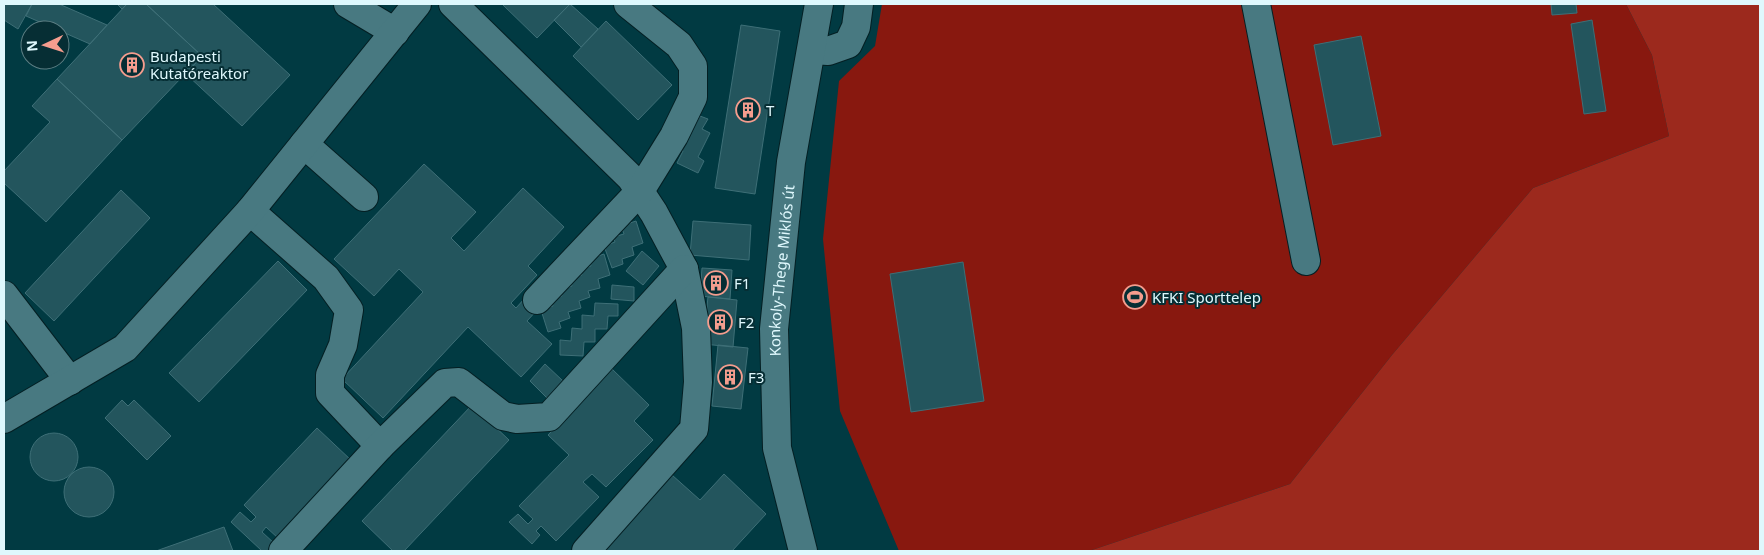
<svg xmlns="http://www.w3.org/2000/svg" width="1764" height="555" font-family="'Noto Sans',sans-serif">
  <rect width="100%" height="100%" fill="#013a42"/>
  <path fill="#88180f" d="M 882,4 L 1626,4 L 1652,55 L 1669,136 L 1533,188 L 1392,355 L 1290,484 L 1089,551 L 899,551 L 840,411 L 823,239 L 839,81 L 875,46 Z"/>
  <path fill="#9c291d" d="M 1626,4 L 1760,4 L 1760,551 L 1089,551 L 1290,484 L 1392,355 L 1533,188 L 1669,136 L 1652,55 Z"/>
  <path fill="#23555d" stroke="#3e6f77" d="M 4,4 L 32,4 L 18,29 L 4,20 Z
    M 32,4 L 59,4 L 107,25 L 90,44 L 26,16 Z
    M 117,4 L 127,4 L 122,9 Z
    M 127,4 L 146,4 L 202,56 L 122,140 L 57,79 Z
    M 146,4 L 213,4 L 290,75 L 242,126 L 186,74 L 202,56 Z
    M 502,4 L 570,4 L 537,38 Z
    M 570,4 L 598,29 L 581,47 L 554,20 Z
    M 1551,4 L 1576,4 L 1577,13 L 1552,15 Z
    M 1592,20 L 1606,111 L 1584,114 L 1571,24 Z
    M 606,21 L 672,85 L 638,120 L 573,56 Z
    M 741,25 L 780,31 L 755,194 L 715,188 Z
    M 1361,36 L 1381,136 L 1333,145 L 1314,45 Z
    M 57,79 L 122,140 L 46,222 L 4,183 L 4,171 L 50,122 L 32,106 Z
    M 700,116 L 708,119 L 702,129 L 710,133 L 698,157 L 704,161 L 698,173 L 677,163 L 683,151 L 678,148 L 691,124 L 695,125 Z
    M 424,164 L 476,212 L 451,238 L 464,251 L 523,188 L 564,227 L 528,266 L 537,275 L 511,303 L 516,308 L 525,298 L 538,309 L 527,321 L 552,344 L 521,377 L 468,327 L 383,418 L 342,379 L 423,292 L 399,269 L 374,296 L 334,259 Z
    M 121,190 L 150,218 L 54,321 L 25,293 Z
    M 636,221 L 643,243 L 632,247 L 634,255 L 622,259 L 623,264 L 612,268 L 604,246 L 615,242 L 613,237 L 624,234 L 621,226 Z
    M 693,221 L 751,225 L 749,260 L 690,255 Z
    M 642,251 L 659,266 L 643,285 L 626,271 Z
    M 604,254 L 610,275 L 598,279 L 600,288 L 588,291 L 590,297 L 579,301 L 581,308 L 568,312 L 570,318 L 559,322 L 561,328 L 548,332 L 541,310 L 553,306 L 551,299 L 562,296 L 560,290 L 572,286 L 570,279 L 582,275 L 580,269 L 591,266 L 589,259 Z
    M 278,261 L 307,290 L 199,402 L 169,373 Z
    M 963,262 L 984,401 L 911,412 L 890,274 Z
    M 702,268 L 732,270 L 730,299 L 700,296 Z
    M 612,285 L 634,287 L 634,301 L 611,299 Z
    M 708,297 L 737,300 L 733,347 L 703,344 Z
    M 595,303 L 618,304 L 618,316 L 608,316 L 607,329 L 595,329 L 595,342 L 584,342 L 583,356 L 560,355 L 560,340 L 571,341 L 572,328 L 582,329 L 582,315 L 594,316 Z
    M 718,345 L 748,348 L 741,409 L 712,406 Z
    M 545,364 L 563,381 L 547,398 L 530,381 Z
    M 612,369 L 649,405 L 634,421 L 653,440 L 606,487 L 592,474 L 583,482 L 599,497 L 556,541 L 541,526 L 536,531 L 540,535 L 532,544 L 509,522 L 518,514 L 528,524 L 533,519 L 519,506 L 569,455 L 548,435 Z
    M 122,400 L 128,406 L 134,400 L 171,436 L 147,460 L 105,418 Z
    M 472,405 L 509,440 L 404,551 L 393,551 L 362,521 Z
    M 317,428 L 352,461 L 279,539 L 266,527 L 262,532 L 275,544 L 269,551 L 262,551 L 231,522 L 240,512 L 251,522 L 256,517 L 244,505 Z
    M30 457a24 24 0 1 1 48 0a24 24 0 1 1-48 0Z
    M64 492a25 25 0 1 1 50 0a25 25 0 1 1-50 0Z
    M 724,474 L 766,514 L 732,551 L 601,551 L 672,475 L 700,500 Z
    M 224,527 L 233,551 L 156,551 Z"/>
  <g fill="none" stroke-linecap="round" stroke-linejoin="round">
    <g stroke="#041f23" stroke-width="30">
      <g id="minor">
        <path d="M 348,4 L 395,32"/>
        <path d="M 453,4 L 631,178 L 654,213 L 684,269 L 696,328 L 698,382 L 694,429 L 586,551"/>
        <path d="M 1256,4 L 1306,261"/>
        <path d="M 812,50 L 828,51 L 848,44 L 856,27 L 859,4"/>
        <path d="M 304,144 L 364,197"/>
        <path d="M 250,211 L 326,278 L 349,310 L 343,345 L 330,375 L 330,393 L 380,446"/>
        <path d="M 4,295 L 70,381"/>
        <path d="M 537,300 L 640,191 L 674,136 L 693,97 L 693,66 L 679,45 L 628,4"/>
        <path d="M 4,419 L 125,348 L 250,211 L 417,4"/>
        <path d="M 283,551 L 380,446 L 445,383 L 459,382 L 503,416 L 517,419 L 549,417 L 684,269"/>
        <path id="s1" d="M 803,551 L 777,448 L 774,329 L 791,162 L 819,4"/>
      </g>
    </g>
    <use href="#minor" stroke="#487981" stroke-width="28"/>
  </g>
  <defs>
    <g id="building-ring" transform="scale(1.25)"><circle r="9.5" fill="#062e34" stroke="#f59d8e" stroke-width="1.5"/><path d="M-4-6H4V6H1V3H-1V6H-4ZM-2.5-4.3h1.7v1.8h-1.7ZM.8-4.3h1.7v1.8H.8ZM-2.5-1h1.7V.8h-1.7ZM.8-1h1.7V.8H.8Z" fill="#f59d8e"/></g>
    <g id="stadium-ring" transform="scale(1.25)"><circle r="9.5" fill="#062e34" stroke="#f59d8e" stroke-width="1.5"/><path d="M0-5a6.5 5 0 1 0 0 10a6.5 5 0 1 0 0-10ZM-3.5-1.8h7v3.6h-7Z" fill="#f59d8e"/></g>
  </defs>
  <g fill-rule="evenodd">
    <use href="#building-ring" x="132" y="65"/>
    <use href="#building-ring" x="748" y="110"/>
    <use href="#building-ring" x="716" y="283"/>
    <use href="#stadium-ring" x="1135" y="297"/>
    <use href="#building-ring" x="720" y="322"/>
    <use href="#building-ring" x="730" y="377"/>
  </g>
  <g text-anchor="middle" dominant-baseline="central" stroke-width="4" stroke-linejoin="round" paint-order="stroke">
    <g font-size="15" fill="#dff8fd" stroke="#062e34" text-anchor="start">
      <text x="150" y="56">Budapesti<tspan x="150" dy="17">Kutatóreaktor</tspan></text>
      <text x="766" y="110">T</text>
      <text x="734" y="283">F1</text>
      <text x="1152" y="297">KFKI Sporttelep</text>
      <text x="738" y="322">F2</text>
      <text x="748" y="377">F3</text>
    </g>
    <g font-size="15" fill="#dff8fd" stroke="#062e34">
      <text stroke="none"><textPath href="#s1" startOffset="284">Konkoly-Thege Miklós út</textPath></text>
    </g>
  </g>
  <rect width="1764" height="555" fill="none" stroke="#dff8fd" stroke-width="10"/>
  <g transform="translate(45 45) rotate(266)"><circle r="24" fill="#062e34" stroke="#5d7f84"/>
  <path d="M0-4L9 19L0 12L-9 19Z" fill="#f59d8e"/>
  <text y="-8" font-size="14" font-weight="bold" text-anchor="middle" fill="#dff8fd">N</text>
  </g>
</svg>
